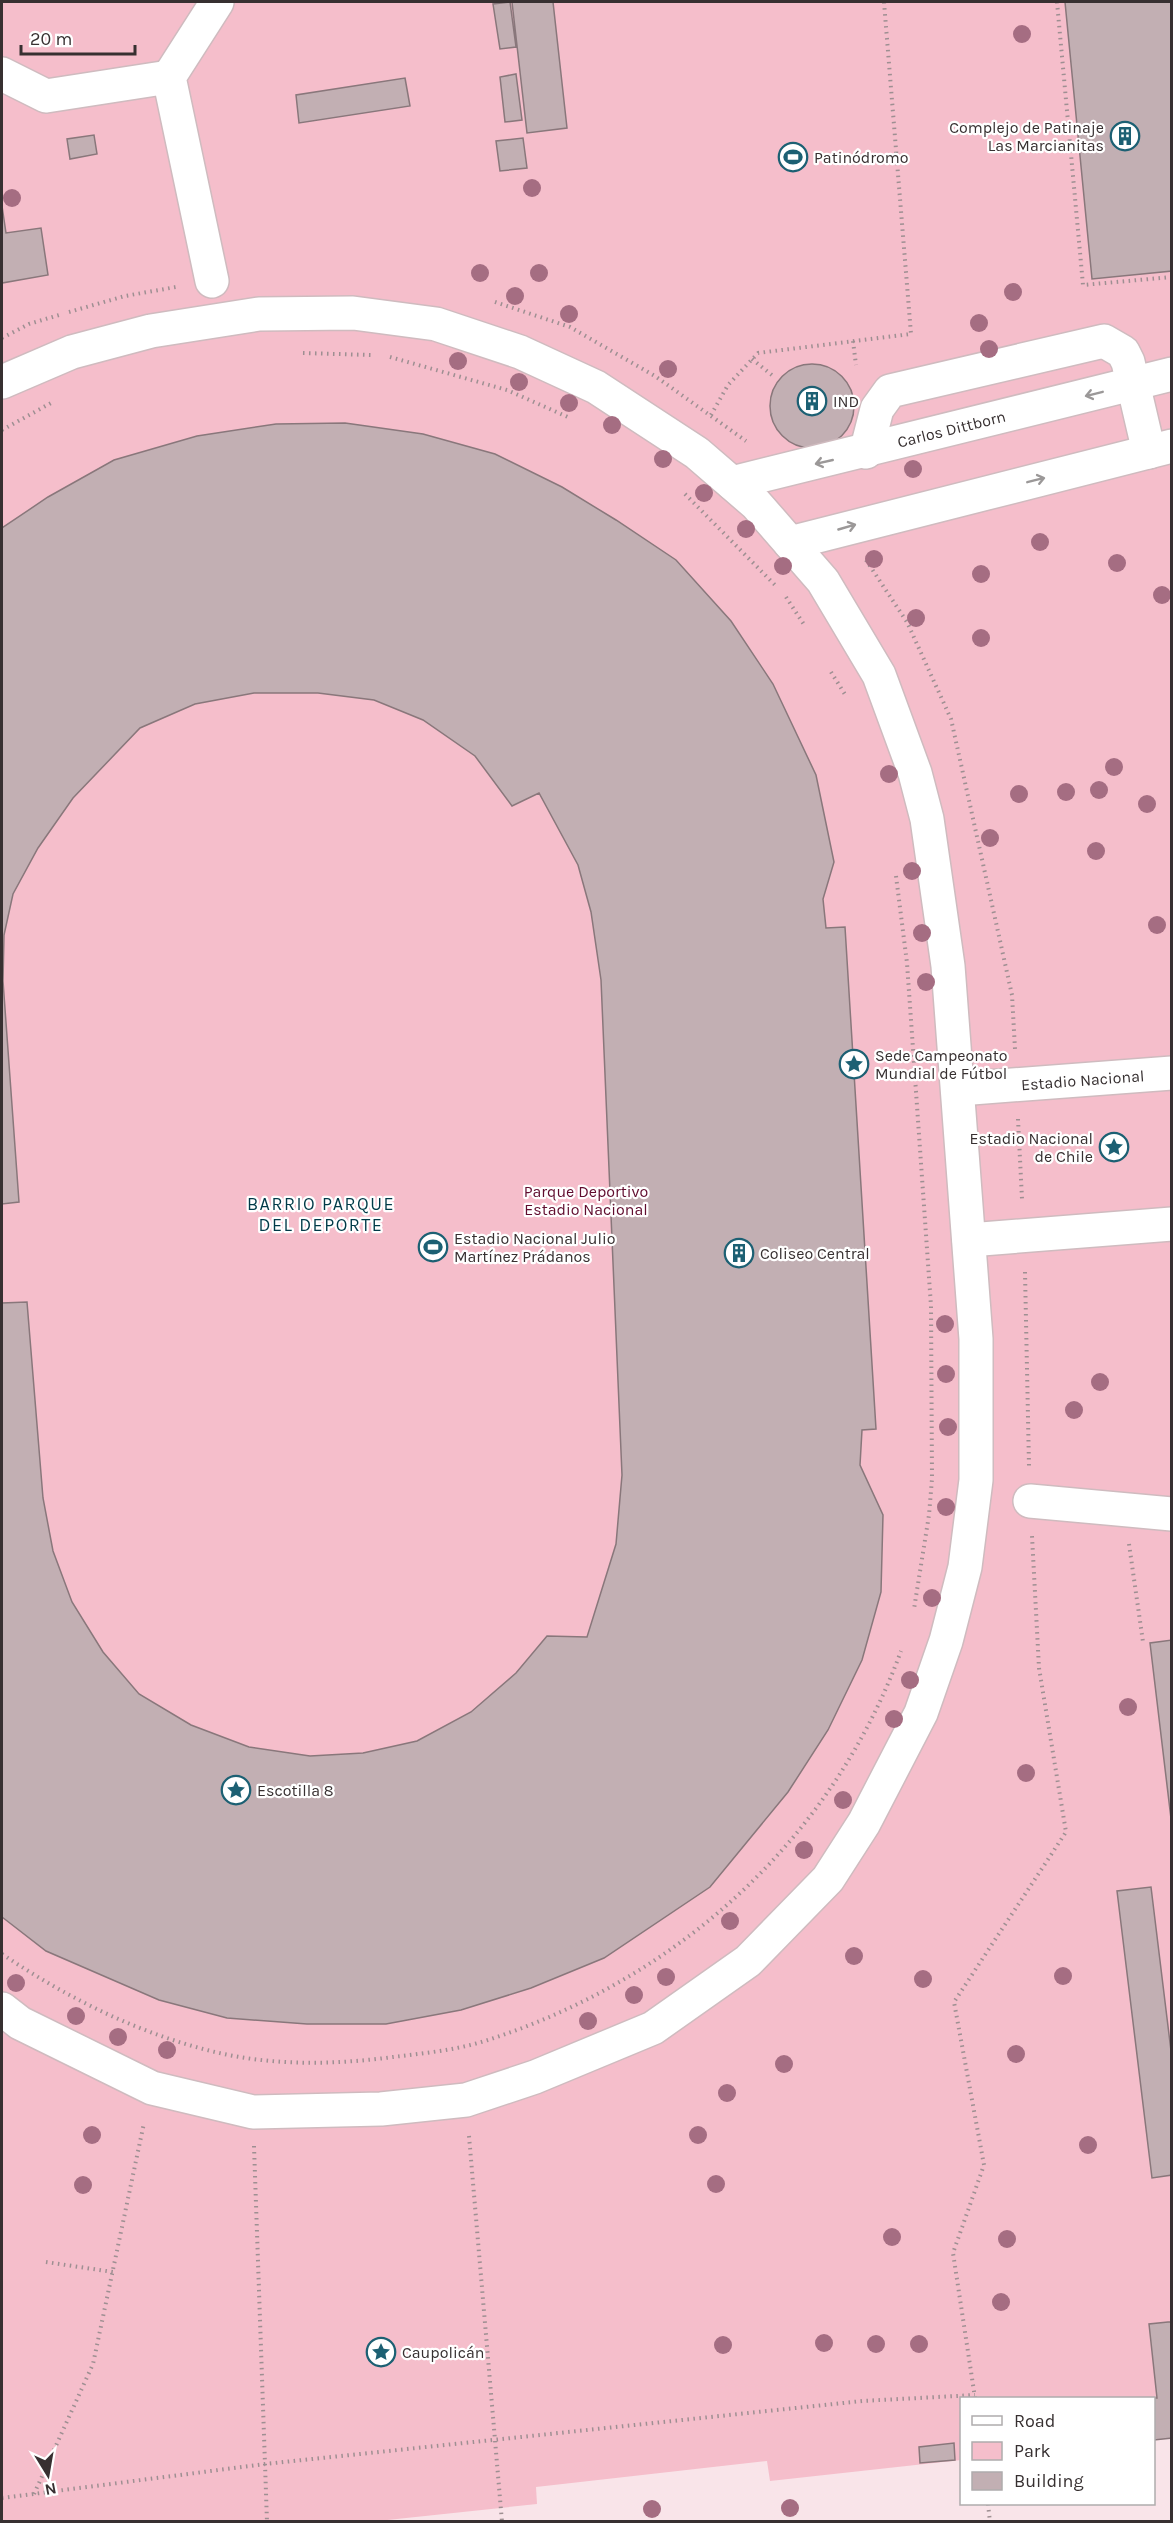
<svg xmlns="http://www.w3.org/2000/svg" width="1173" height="2523" font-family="Karla,sans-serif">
  <rect width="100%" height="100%" fill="#f9e4e9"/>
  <path fill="#f5becb" d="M 2,2 L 1171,2 L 1171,2438 L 1154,2440 L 1154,2398 L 962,2398 L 961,2460 L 770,2481 L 767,2461 L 536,2487 L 537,2504 L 378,2521 L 2,2521 Z"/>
  <path fill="#c2afb3" stroke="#89777b" stroke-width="1.5" d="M 510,2 L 516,47 L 500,49 L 493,4 Z
    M 512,2 L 553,2 L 567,128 L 527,133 Z
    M 1065,2 L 1172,2 L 1172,271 L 1092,279 Z
    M 516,74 L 522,120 L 505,122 L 500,77 Z
    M 405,78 L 410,106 L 299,123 L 296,95 Z
    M 94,135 L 97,154 L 70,159 L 67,139 Z
    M 523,138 L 527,168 L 500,171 L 496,141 Z
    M 2,206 L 6,233 L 41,228 L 48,275 L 2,283 Z
    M770 406a42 42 0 1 1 84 0a42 42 0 1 1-84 0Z
    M 345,423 L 423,434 L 495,454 L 562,487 L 616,520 L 676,560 L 731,621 L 773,684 L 816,775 L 834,862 L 823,899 L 826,928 L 845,927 L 876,1429 L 862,1430 L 860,1465 L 883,1515 L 881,1592 L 862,1660 L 828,1730 L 788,1792 L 710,1887 L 604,1958 L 531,1988 L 461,2010 L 386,2024 L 307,2024 L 227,2018 L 159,2000 L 46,1951 L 2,1917 L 2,1303 L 27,1302 L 43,1498 L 53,1551 L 72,1602 L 103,1652 L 139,1694 L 191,1725 L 249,1747 L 310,1756 L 363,1753 L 417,1741 L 471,1712 L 516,1673 L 547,1636 L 587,1637 L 616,1544 L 622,1475 L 601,980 L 591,912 L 578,865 L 539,793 L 512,806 L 475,756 L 423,720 L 374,700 L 318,693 L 254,693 L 195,704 L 140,728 L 73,798 L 38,848 L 13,894 L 4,935 L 3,981 L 19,1202 L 2,1204 L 2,528 L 48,497 L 114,460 L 197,436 L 276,424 Z
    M 1172,1640 L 1172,1827 L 1150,1643 Z
    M 1151,1887 L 1172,2059 L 1172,2175 L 1152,2178 L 1117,1891 Z
    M 1168,2322 L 1172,2322 L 1172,2438 L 1154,2440 L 1154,2398 L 1151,2398 L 1157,2398 L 1149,2324 Z
    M 954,2443 L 955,2460 L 920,2463 L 919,2447 Z"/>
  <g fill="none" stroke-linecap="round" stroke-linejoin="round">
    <g stroke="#cfbbbf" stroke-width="36">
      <g id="minor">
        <path d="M 2,74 L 46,96 L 169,77"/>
        <path d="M 212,281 L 169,77 L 217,2"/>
        <path d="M 2,382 L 72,352 L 151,331 L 259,314 L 353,313 L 436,324 L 520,352 L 596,387 L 697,453 L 756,504 L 823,581 L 879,675 L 915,773 L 927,819 L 948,966 L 976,1339 L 976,1480 L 965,1567 L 946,1641 L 921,1713 L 864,1823 L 828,1879 L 748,1961 L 653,2028 L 535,2077 L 466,2100 L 381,2109 L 253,2112 L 152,2088 L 20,2023 L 2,2009"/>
        <path d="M 866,452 L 877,409 L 890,391 L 1104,341 L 1123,352 L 1128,362 L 1149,452"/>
        <path id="s1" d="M 732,483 L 1172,374"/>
        <path d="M 790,543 L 1172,446"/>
        <path id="s2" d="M 959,1089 L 1172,1073"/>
        <path d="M 969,1240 L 1172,1224"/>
        <path d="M 1030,1501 L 1172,1514"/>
      </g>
    </g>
    <path stroke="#9e8f92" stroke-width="4" stroke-dasharray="1.5 4.5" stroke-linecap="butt" d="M 1057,2 L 1083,285 L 1172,277
      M 495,302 L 570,327 L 655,376 L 746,441
      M 69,312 L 125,296 L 176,287
      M 2,338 L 29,324 L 59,315
      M 853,341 L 856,365
      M 303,353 L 371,355
      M 390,357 L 507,390 L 570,418
      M 752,359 L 773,376
      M 711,415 L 728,385 L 758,353 L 911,334 L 884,2
      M 2,430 L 51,403
      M 685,494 L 775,585
      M 866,560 L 907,622 L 951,719 L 1012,995 L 1015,1049
      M 786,597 L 805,626
      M 831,672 L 846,696
      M 896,876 L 907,963 L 931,1306 L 932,1479 L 929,1515 L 914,1609
      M 1018,1119 L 1022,1199
      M 1025,1272 L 1029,1466
      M 1129,1544 L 1143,1642
      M 2,1954 C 66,1997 135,2032 211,2051 C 270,2066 333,2065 393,2057 C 425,2053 459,2050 491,2039 C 680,1977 832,1839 901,1651
      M 469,2136 L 502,2522
      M 254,2146 L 267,2522
      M 46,2262 L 113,2272
      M 975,2398 L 953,2253 L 984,2165 L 954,2002 L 1066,1832 L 1039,1668 L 1032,1536
      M 34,2494 L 93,2364 L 144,2123
      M 2,2498 L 265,2464 L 862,2401 L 975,2395
      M 988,2504 L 990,2522"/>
    <use href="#minor" stroke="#fff" stroke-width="33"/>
  </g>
  <g fill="#a56d82">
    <circle cx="1022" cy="34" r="9"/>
    <circle cx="532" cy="188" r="9"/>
    <circle cx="12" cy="198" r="9"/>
    <circle cx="480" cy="273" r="9"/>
    <circle cx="539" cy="273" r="9"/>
    <circle cx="1013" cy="292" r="9"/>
    <circle cx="515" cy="296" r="9"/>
    <circle cx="569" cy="314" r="9"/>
    <circle cx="979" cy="323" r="9"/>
    <circle cx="989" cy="349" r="9"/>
    <circle cx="458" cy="361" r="9"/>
    <circle cx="668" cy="369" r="9"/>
    <circle cx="519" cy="382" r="9"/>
    <circle cx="569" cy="403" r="9"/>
    <circle cx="612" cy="425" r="9"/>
    <circle cx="663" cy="459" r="9"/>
    <circle cx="913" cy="469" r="9"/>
    <circle cx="704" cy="493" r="9"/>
    <circle cx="746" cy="529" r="9"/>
    <circle cx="1040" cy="542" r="9"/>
    <circle cx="874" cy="559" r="9"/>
    <circle cx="1117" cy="563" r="9"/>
    <circle cx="783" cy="566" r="9"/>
    <circle cx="981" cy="574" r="9"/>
    <circle cx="1162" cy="595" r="9"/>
    <circle cx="916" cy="618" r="9"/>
    <circle cx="981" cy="638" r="9"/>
    <circle cx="1114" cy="767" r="9"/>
    <circle cx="889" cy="774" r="9"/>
    <circle cx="1099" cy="790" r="9"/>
    <circle cx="1066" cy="792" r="9"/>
    <circle cx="1019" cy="794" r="9"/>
    <circle cx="1147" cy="804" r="9"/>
    <circle cx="990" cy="838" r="9"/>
    <circle cx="1096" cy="851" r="9"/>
    <circle cx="912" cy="871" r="9"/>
    <circle cx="1157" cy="925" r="9"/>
    <circle cx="922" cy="933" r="9"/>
    <circle cx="926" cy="982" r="9"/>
    <circle cx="945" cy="1324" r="9"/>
    <circle cx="946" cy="1374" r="9"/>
    <circle cx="1100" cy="1382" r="9"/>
    <circle cx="1074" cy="1410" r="9"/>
    <circle cx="948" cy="1427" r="9"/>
    <circle cx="946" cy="1507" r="9"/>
    <circle cx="932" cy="1598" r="9"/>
    <circle cx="910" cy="1680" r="9"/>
    <circle cx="1128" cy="1707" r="9"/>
    <circle cx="894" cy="1719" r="9"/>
    <circle cx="1026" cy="1773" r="9"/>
    <circle cx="843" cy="1800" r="9"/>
    <circle cx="804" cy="1850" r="9"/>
    <circle cx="730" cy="1921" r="9"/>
    <circle cx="854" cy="1956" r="9"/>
    <circle cx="1063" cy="1976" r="9"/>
    <circle cx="666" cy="1977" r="9"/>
    <circle cx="923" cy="1979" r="9"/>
    <circle cx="16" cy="1983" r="9"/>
    <circle cx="634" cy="1995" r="9"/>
    <circle cx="76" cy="2016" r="9"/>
    <circle cx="588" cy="2021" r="9"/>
    <circle cx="118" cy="2037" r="9"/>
    <circle cx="167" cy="2050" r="9"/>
    <circle cx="1016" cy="2054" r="9"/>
    <circle cx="784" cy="2064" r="9"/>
    <circle cx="727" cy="2093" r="9"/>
    <circle cx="92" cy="2135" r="9"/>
    <circle cx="698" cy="2135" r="9"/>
    <circle cx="1088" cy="2145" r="9"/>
    <circle cx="716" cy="2184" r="9"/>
    <circle cx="83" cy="2185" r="9"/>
    <circle cx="892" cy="2237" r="9"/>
    <circle cx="1007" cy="2239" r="9"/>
    <circle cx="1001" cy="2302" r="9"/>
    <circle cx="824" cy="2343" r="9"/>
    <circle cx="876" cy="2344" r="9"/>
    <circle cx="919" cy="2344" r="9"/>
    <circle cx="723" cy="2345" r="9"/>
    <circle cx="790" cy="2508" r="9"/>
    <circle cx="652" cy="2509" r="9"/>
  </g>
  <defs><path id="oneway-shaft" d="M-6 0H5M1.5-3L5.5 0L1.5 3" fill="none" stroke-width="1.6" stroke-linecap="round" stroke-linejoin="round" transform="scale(1.5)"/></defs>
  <g stroke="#9b9898">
    <use href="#oneway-shaft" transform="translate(1094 394) rotate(166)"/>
    <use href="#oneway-shaft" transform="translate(824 462) rotate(167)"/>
    <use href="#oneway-shaft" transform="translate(1036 480) rotate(-14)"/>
    <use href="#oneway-shaft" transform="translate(847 527) rotate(-16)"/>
  </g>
  <defs>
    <g id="building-ring" transform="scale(1.5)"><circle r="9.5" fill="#fff" stroke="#1c6073" stroke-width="1.5"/><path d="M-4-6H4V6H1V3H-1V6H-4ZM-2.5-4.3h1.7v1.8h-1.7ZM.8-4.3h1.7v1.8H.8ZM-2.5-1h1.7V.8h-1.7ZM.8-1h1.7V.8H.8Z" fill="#1c6073"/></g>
    <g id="stadium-ring" transform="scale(1.5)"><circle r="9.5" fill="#fff" stroke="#1c6073" stroke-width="1.5"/><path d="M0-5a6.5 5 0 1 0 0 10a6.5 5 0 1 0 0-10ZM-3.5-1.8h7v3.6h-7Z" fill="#1c6073"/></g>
    <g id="sight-ring" transform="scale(1.5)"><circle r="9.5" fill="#fff" stroke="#1c6073" stroke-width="1.5"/><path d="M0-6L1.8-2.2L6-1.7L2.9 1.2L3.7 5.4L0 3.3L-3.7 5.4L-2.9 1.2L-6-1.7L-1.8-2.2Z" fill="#1c6073"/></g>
  </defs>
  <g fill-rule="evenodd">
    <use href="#building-ring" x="1125" y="136"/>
    <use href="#stadium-ring" x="793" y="157"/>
    <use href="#building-ring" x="812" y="401"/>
    <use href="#sight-ring" x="854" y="1064"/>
    <use href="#sight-ring" x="1114" y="1147"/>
    <use href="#stadium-ring" x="433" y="1247"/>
    <use href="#building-ring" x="739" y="1253"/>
    <use href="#sight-ring" x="236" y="1790"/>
    <use href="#sight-ring" x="381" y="2352"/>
  </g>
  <g text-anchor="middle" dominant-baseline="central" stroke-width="4.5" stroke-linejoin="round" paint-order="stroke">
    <g font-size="16" fill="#373031" stroke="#fff" text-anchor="start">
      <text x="1104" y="127" text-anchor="end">Complejo de Patinaje<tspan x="1104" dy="18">Las Marcianitas</tspan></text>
      <text x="814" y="157">Patinódromo</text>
      <text x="833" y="401">IND</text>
      <text x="875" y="1055">Sede Campeonato<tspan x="875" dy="18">Mundial de Fútbol</tspan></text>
      <text x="1093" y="1138" text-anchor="end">Estadio Nacional<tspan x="1093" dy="18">de Chile</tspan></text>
      <text x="454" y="1238">Estadio Nacional Julio<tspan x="454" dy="18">Martínez Prádanos</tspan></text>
      <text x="760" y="1253">Coliseo Central</text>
      <text x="257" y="1790">Escotilla 8</text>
      <text x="402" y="2352">Caupolicán</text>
    </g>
    <g font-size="16" fill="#373031" stroke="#fff">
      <text stroke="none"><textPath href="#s1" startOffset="226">Carlos Dittborn</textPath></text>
      <text stroke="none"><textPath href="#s2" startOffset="124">Estadio Nacional</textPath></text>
    </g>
    <g font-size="16" fill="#600c2e" stroke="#fff">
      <text x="586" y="1191">Parque Deportivo<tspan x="586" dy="18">Estadio Nacional</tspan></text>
    </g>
    <g font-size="18" letter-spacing="1.5" fill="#003a48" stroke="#fff">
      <text x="321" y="1204">BARRIO PARQUE<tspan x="321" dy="21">DEL DEPORTE</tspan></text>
    </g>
  </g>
  <rect width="1173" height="2523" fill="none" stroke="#373031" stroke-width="6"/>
  <rect x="960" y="2397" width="195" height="108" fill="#ffffff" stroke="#afacad" stroke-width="1.5"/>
  <rect x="972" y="2416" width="30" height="9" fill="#ffffff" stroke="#afacad" stroke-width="1.5"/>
  <text x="1014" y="2427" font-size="18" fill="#373031">Road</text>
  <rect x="972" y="2442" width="30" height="18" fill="#f5becb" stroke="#afacad" stroke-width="1.5"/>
  <text x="1014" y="2457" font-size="18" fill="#373031">Park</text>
  <rect x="972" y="2472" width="30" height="18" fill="#c2afb3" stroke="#afacad" stroke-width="1.5"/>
  <text x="1014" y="2487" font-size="18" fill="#373031">Building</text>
  <g transform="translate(48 2475) rotate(169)" stroke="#ffffff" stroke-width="4.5" paint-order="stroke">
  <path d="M0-4.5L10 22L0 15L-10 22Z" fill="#373031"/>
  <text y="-9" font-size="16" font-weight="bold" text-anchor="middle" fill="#373031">N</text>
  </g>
  <path d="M21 45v9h114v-9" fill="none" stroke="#373031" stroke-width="3"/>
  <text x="30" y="45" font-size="18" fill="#373031" stroke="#ffffff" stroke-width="4.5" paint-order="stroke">20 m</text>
</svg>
